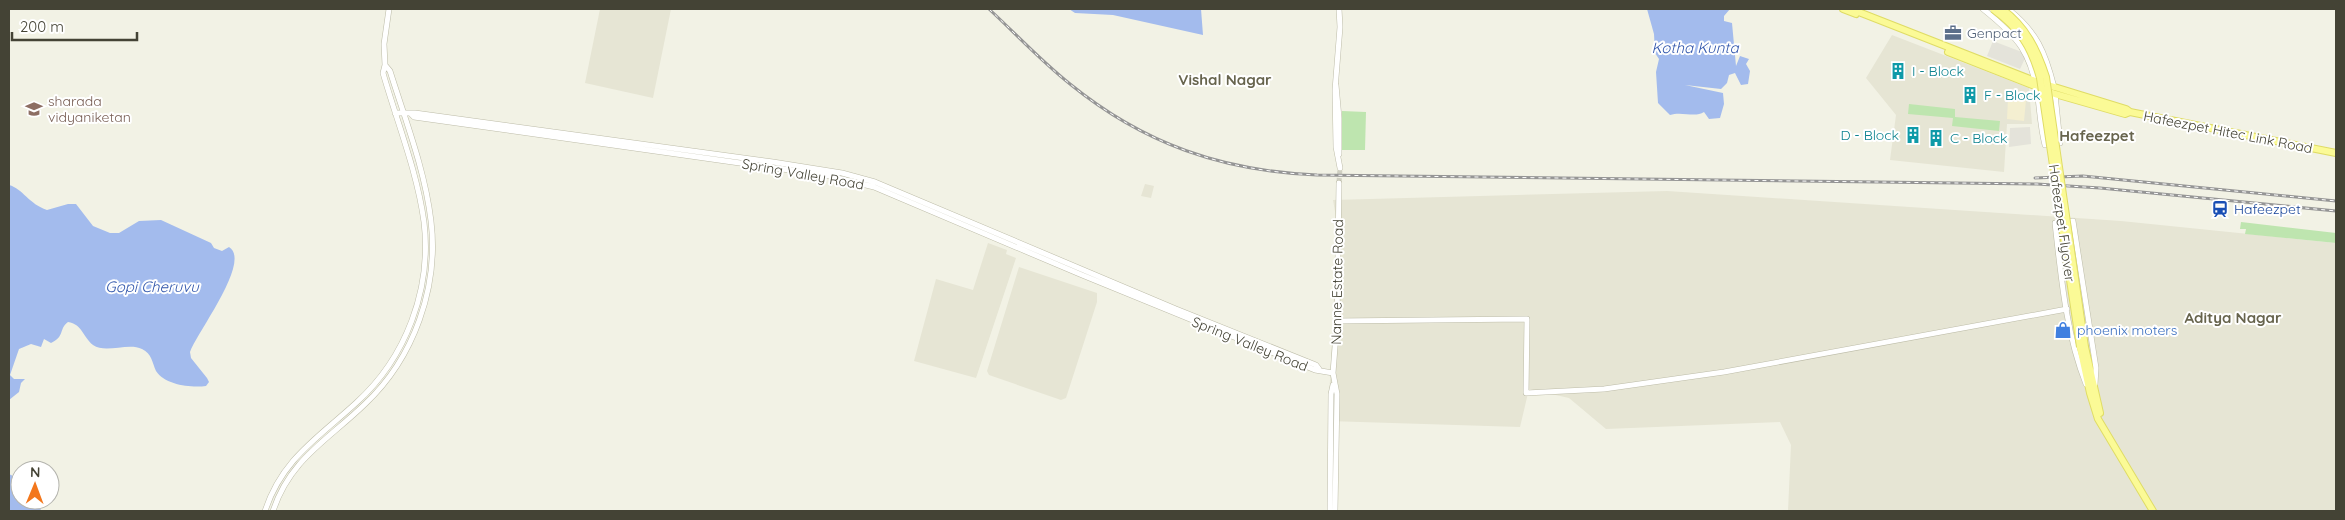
<svg xmlns="http://www.w3.org/2000/svg" width="2345" height="520" font-family="Quicksand,sans-serif">
  <rect width="100%" height="100%" fill="#f2f2e5"/>
  <path fill="#e6e5d4" d="M 600,9 L 671,9 L 653,98 L 585,83 Z
    M 1892,35 L 2029,88 L 2032,124 L 2007,124 L 2004,172 L 1890,160 L 1896,115 L 1866,78 Z
    M 1145,184 L 1154,186 L 1151,198 L 1141,196 Z
    M 1667,191 L 2121,221 L 2336,243 L 2336,511 L 1788,511 L 1791,445 L 1780,422 L 1606,429 L 1569,398 L 1529,389 L 1520,427 L 1328,421 L 1336,255 L 1336,217 L 1333,200 Z
    M 988,243 L 1007,250 L 1006,254 L 1016,258 L 976,378 L 914,361 L 936,279 L 973,290 Z
    M 1019,267 L 1097,293 L 1097,302 L 1066,398 L 1061,400 L 989,375 L 987,371 Z"/>
  <path fill="#f4efd1" d="M 2008,99 L 2026,100 L 2024,121 L 2007,119 Z"/>
  <path fill="#e4e3da" d="M 1993,41 L 2027,54 L 2020,69 L 1987,56 Z
    M 2030,127 L 2031,144 L 2009,147 L 2010,128 Z"/>
  <path fill="#bee5af" d="M 1909,104 L 1955,109 L 1955,117 L 2000,121 L 1999,131 L 1952,126 L 1953,118 L 1908,114 Z
    M 1342,111 L 1366,112 L 1365,150 L 1342,150 Z
    M 2241,222 L 2336,233 L 2336,243 L 2245,234 L 2246,229 L 2240,229 Z"/>
  <path fill="#a3bbed" d="M 1069,9 L 1201,9 L 1203,35 L 1113,15 L 1075,13 Z
    M 1647,9 L 1730,9 L 1724,16 L 1724,21 L 1732,23 L 1736,66 L 1740,56 L 1749,59 L 1746,64 L 1750,71 L 1748,84 L 1741,85 L 1735,73 L 1729,75 L 1727,83 L 1721,89 L 1685,85 L 1723,93 L 1724,104 L 1720,118 L 1709,119 L 1704,112 C 1695,118 1682,111 1670,115 L 1658,103 L 1656,72 L 1659,59 L 1655,53 L 1654,34 Z
    M 9,185 C 23,189 29,204 47,210 L 68,204 L 76,204 L 93,226 L 110,233 L 119,233 L 139,221 L 161,220 L 211,243 L 214,248 L 222,251 L 229,247 C 252,261 197,332 190,352 L 191,358 L 207,378 L 209,382 L 206,386 C 191,388 165,385 156,371 C 152,362 152,354 142,349 C 128,342 106,354 93,345 C 83,337 82,324 68,322 C 59,328 65,337 51,343 L 44,339 L 41,347 L 31,344 L 19,349 L 10,375 L 14,379 L 25,379 L 21,383 L 19,392 L 9,400 Z
    M 9,474 L 15,477 L 16,487 L 20,487 L 20,500 L 35,503 L 42,511 L 9,511 Z"/>
  <g fill="none" stroke-linecap="round" stroke-linejoin="round">
    <path stroke="#cfcfc2" stroke-width="5" stroke-dasharray="5 2.5" stroke-linecap="butt" d="M 1339,183 L 1340,168"/>
    <g stroke="#bdbca8" stroke-width="6">
      <path id="minor" d="M 1339,9 L 1340,27 L 1335,90 L 1336,147 L 1340,168
        M 1983,9 C 2018,37 2032,53 2038,98 C 2040,114 2041,130 2045,145 L 2060,143 L 2055,94
        M 2008,9 C 2037,32 2045,52 2054,87
        M 385,65 L 384,44 L 389,9
        M 1336,85 L 1339,118 L 1339,154
        M 395,113 L 415,113 L 773,162 L 842,173 L 875,182 L 1176,309 L 1316,365 L 1319,369
        M 411,114 L 414,117 L 825,175 L 874,187 L 1082,275 L 1315,370 L 1333,373
        M 1337,321 L 1527,319 L 1526,393 L 1604,389 L 1724,372 L 2067,309
        M 2086,384 C 2066,334 2061,276 2055,223 L 2073,221 L 2096,368 L 2095,384
        M 265,511 C 282,459 318,438 356,403 C 406,358 432,289 424,222 C 417,171 397,122 383,73 L 385,65 L 390,71 C 405,119 425,170 431,221 C 439,287 414,358 365,404 C 328,440 290,459 273,511
        M 1330,511 L 1331,394 L 1333,385
        M 1335,511 L 1337,394 L 1333,373 L 1337,321 L 1339,183"/>
    </g>
    <g stroke="#dfdc66" stroke-width="8">
      <path id="major" d="M 1843,9 L 1856,14
        M 1851,9 L 2035,81 L 2126,109 L 2130,112 L 2336,153
        M 1948,52 L 2055,94 L 2125,114 L 2130,112
        M 2080,347 L 2090,393 L 2098,419 L 2153,511
        M 2085,347 L 2100,413"/>
    </g>
    <use href="#minor" stroke="#fff" stroke-width="5"/>
    <use href="#major" stroke="#fbfa96" stroke-width="6"/>
    <g stroke="#959595" stroke-width="3">
      <path id="rail" d="M 989,9 C 1016,34 1041,61 1070,84 C 1144,144 1222,171 1317,175 L 2037,184 L 2100,188 L 2336,211
        M 2035,178 L 2083,176 L 2336,201"/>
    </g>
    <use href="#rail" stroke="#fff" stroke-width="1" stroke-dasharray="4" stroke-linecap="butt"/>
    <g stroke="#dfdc66" stroke-width="8" stroke-linecap="butt">
      <path id="major-bridge" d="M 1993,9 C 2020,29 2031,46 2040,78 L 2080,347
        M 2002,9 C 2026,27 2037,49 2046,77 L 2085,347"/>
    </g>
    <use href="#major-bridge" stroke="#fbfa96" stroke-width="6"/>
  </g>
  <defs>
    <g id="office-bare" transform="scale(1.35)"><path d="M-6-3h4V-5.5h4V-3h4V5H-6ZM-1-4.5V-3h2v-1.5ZM-6 0V1H6V0Z" fill="#5c6f8a" stroke="#fff" stroke-width="2.5" paint-order="stroke"/></g>
    <g id="building-bare" transform="scale(1.35)"><path d="M-4-6H4V6H1V3H-1V6H-4ZM-2.5-4.3h1.7v1.8h-1.7ZM.8-4.3h1.7v1.8H.8ZM-2.5-1h1.7V.8h-1.7ZM.8-1h1.7V.8H.8Z" fill="#0f9aa8" stroke="#fff" stroke-width="2.5" paint-order="stroke"/></g>
    <g id="university-bare" transform="scale(1.35)"><path d="M0-5L7-2L0 1L-7-2ZM-4 1L0 2.5L4 1V4Q0 6-4 4Z" fill="#8d6e63" stroke="#fff" stroke-width="2.5" paint-order="stroke"/></g>
    <g id="station-bare" transform="scale(1.35)"><path d="M-3-6H3Q5-6 5-4V2Q5 4 3 4L4.5 6H3L1.5 4h-3L-3 6H-4.5L-3 4Q-5 4-5 2V-4Q-5-6-3-6ZM-3.5-4v3h7v-3ZM-3.5 1v1.5H-2V1ZM2 1v1.5H3.5V1Z" fill="#1a4fb4" stroke="#fff" stroke-width="2.5" paint-order="stroke"/></g>
    <g id="shop-bare" transform="scale(1.35)"><path d="M-5-2.5h2.3a2.7 3.5 0 0 1 5.4 0H5L5.5 6h-11ZM-1.5-2.5h3a1.5 2.3 0 0 0-3 0Z" fill="#3f7fe0" stroke="#fff" stroke-width="2.5" paint-order="stroke"/></g>
  </defs>
  <g fill-rule="evenodd">
    <use href="#office-bare" x="1953" y="33"/>
    <use href="#building-bare" x="1898" y="71"/>
    <use href="#building-bare" x="1970" y="95"/>
    <use href="#university-bare" x="34" y="109"/>
    <use href="#building-bare" x="1913" y="135"/>
    <use href="#building-bare" x="1936" y="138"/>
    <use href="#station-bare" x="2220" y="209"/>
    <use href="#shop-bare" x="2063" y="330"/>
  </g>
  <g text-anchor="middle" dominant-baseline="central" stroke-width="4" stroke-linejoin="round" paint-order="stroke">
    <g font-size="14" fill="#4e5e75" stroke="#fff" text-anchor="start">
      <text x="1967" y="33">Genpact</text>
    </g>
    <g font-size="14" fill="#0d838f" stroke="#fff" text-anchor="start">
      <text x="1912" y="71">I - Block</text>
      <text x="1984" y="95">F - Block</text>
      <text x="1899" y="135" text-anchor="end">D - Block</text>
      <text x="1950" y="138">C - Block</text>
    </g>
    <g font-size="14" fill="#785e54" stroke="#fff" text-anchor="start">
      <text x="48" y="101">sharada<tspan x="48" dy="16">vidyaniketan</tspan></text>
    </g>
    <g font-size="14" fill="#444335" stroke="#fff">
      <text transform="translate(2228 132) rotate(11)">Hafeezpet Hitec Link Road</text>
      <text transform="translate(803 174) rotate(10)">Spring Valley Road</text>
      <text transform="translate(2062 223) rotate(82)">Hafeezpet Flyover</text>
      <text transform="translate(1337 282) rotate(-89)">Nanne Estate Road</text>
      <text transform="translate(1250 344) rotate(22)">Spring Valley Road</text>
    </g>
    <g font-size="14" fill="#164399" stroke="#fff" text-anchor="start">
      <text x="2234" y="209">Hafeezpet</text>
    </g>
    <g font-size="14" fill="#366cbe" stroke="#fff" text-anchor="start">
      <text x="2077" y="330">phoenix moters</text>
    </g>
    <g font-size="15" font-style="italic" fill="#3257ac" stroke="#fff">
      <text x="1695" y="47">Kotha Kunta</text>
      <text x="152" y="286">Gopi Cheruvu</text>
    </g>
    <g font-size="15" font-weight="bold" fill="#67644d" stroke="#fff">
      <text x="1225" y="79">Vishal Nagar</text>
      <text x="2097" y="135">Hafeezpet</text>
      <text x="2233" y="317">Aditya Nagar</text>
    </g>
  </g>
  <rect width="2345" height="520" fill="none" stroke="#444335" stroke-width="20"/>
  <g transform="translate(35 485) rotate(1)"><circle r="24" fill="#ffffff" stroke="#b4b4ae"/>
  <path d="M0-4L9 19L0 12L-9 19Z" fill="#f3771c"/>
  <text y="-8" font-size="14" font-weight="bold" text-anchor="middle" fill="#444335">N</text>
  </g>
  <path d="M12 32v8h125v-8" fill="none" stroke="#444335" stroke-width="2.5"/>
  <text x="20" y="32" font-size="15" fill="#444335" stroke="#ffffff" stroke-width="4" paint-order="stroke">200 m</text>
</svg>
